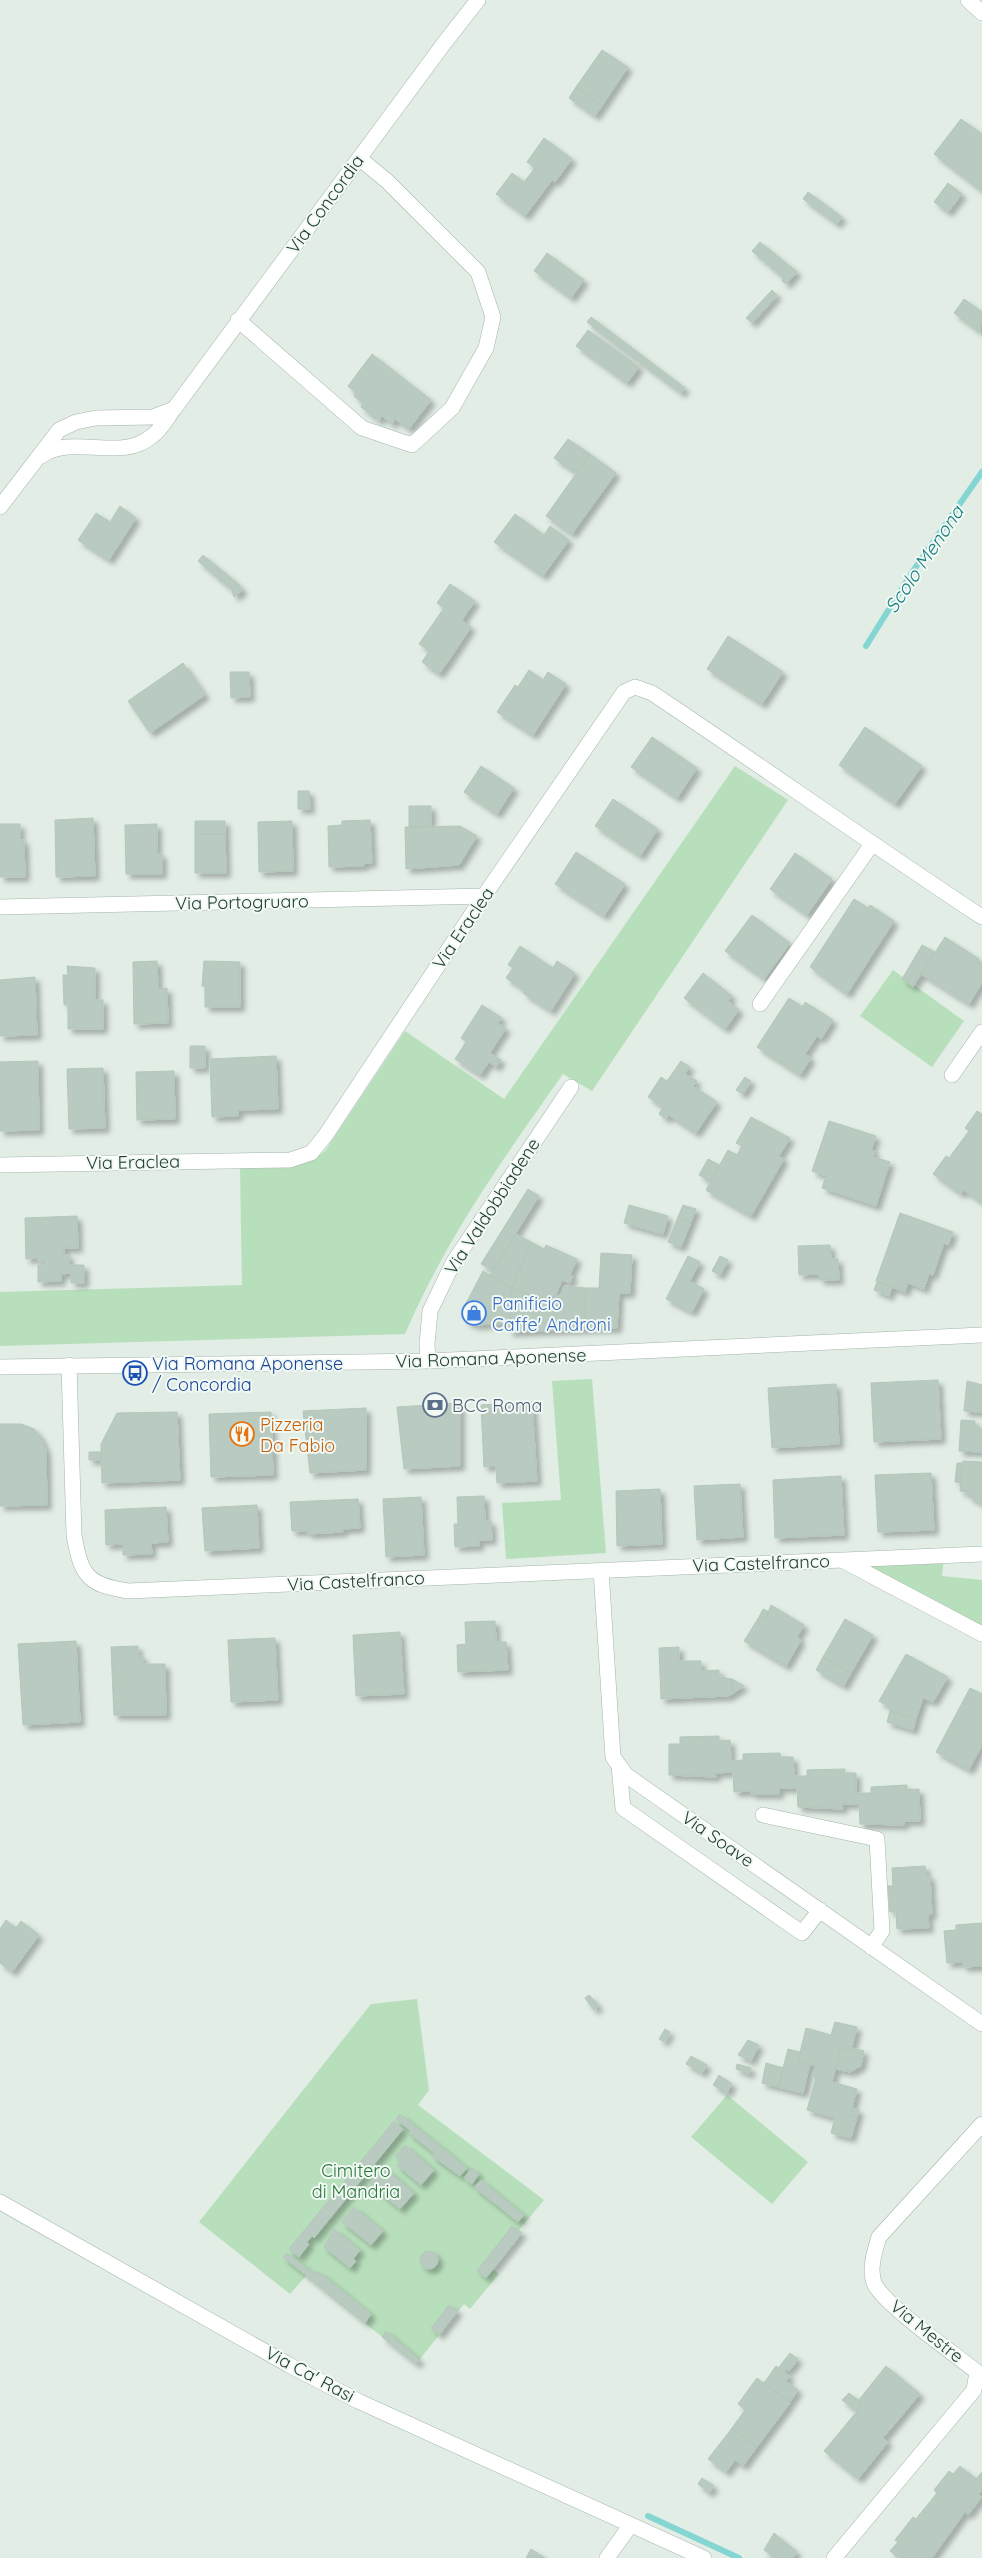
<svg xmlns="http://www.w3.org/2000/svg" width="982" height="2558" font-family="Quicksand,sans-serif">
  <defs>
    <filter id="shadow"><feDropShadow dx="4.5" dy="4.5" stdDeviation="2.5" flood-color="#0004"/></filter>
  </defs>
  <rect width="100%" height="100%" fill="#e1ede5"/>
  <path fill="#b8dfbc" d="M 735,766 L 788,800 L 592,1091 L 563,1074 C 505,1156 445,1240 405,1334 L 0,1346 L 0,1292 L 242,1285 L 240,1168 C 271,1168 299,1172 325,1151 L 405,1031 L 504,1099 Z
    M 893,970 L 964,1021 L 932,1067 L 860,1016 Z
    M 592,1379 L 606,1553 L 506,1559 L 502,1503 L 561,1500 L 552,1381 Z
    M 944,1556 L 942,1576 L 982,1580 L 982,1634 L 842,1560 Z
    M 417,1999 L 429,2090 L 418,2105 L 544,2200 L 519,2230 L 493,2269 L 499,2274 L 470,2309 L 464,2304 L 416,2364 L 306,2276 L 290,2294 L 199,2222 L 371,2004 Z
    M 727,2095 L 808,2162 L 772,2204 L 691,2137 Z"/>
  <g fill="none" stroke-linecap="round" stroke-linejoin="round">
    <path stroke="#85d5d3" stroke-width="6" d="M 866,646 L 911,574 L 982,472
      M 648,2516 L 739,2558"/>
  </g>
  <path fill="#b9cac0" stroke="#b3c7bb" filter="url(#shadow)" d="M 602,50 L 628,67 L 602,106 L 576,87 Z
    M 576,87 L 602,106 L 595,116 L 569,98 Z
    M 961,119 L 982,134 L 982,191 L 934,154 Z
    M 544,138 L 572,159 L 555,182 L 552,180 L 525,216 L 496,194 L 512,173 L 524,182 L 535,168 L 527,162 Z
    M 948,183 L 962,194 L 948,212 L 934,202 Z
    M 808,192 L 842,217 L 837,224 L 803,199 Z
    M 760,242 L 797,272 L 786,284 L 782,281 L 784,278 L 752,251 Z
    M 547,253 L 584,280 L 571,298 L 534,271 Z
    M 772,290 L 777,295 L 752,323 L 746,318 Z
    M 964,299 L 982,312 L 980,332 L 954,313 Z
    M 591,317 L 685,388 L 681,393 L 587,322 Z
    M 588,330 L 639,367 L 627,383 L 576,346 Z
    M 372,354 L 431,400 L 409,429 L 395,419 L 392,424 L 382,416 L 379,421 L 361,407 L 363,403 L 354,396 L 356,393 L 348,386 Z
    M 568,439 L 590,454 L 576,473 L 554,458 Z
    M 590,454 L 616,473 L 572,534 L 546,516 Z
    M 120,506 L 136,518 L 109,560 L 78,540 L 96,513 L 110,522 Z
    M 515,514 L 544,535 L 550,526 L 569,540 L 543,576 L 494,542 Z
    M 203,555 L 237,583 L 243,590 L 234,597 L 232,590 L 198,561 Z
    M 450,584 L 475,601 L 462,620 L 471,627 L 447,663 L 419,644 L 444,608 L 437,603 Z
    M 728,636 L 783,672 L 762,704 L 707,669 Z
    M 429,651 L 447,663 L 439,674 L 422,662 Z
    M 183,663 L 205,695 L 150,733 L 128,701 Z
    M 529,670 L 543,680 L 548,672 L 566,684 L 533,735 L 497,712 L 515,685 L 518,687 Z
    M 230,672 L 249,672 L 250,697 L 231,698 Z
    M 865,727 L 922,766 L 895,804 L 839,765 Z
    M 652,737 L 697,768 L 677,798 L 631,767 Z
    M 481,766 L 514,788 L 497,814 L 464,792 Z
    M 298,791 L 309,791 L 310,809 L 298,809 Z
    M 613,799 L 658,829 L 640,856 L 595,826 Z
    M 409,806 L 431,806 L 431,826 L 409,827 Z
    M 93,818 L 95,876 L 56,877 L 55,820 Z
    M 370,820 L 372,863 L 364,863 L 364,866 L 329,867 L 328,826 L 342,825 L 342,821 Z
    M 195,821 L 225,821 L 225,834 L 195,834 Z
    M 292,821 L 293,871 L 259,872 L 258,822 Z
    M 0,824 L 20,824 L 20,840 L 24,840 L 25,877 L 0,877 Z
    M 157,824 L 157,854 L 162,854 L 162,874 L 126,874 L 125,825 Z
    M 460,826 L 477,836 L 459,865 L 406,869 L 405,827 Z
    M 195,834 L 225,834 L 226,873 L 195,873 Z
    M 576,852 L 625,884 L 604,916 L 555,884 Z
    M 795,853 L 832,879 L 807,915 L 770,889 Z
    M 854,899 L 868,908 L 870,905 L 894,921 L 847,994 L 810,967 Z
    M 752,915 L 790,943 L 764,979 L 725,951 Z
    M 945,937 L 979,959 L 977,962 L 982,965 L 982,983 L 969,1004 L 921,974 Z
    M 922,945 L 935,952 L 913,987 L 902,979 Z
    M 520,946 L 553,968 L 557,961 L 575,973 L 551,1011 L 523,993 L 525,990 L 506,978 L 513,968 L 508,965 Z
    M 157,961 L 158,989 L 167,988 L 168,1023 L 134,1024 L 133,962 Z
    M 204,961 L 240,962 L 240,1007 L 205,1007 L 205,986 L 202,986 Z
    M 67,966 L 95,968 L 95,1000 L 103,1000 L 103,1029 L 68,1029 L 68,1005 L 64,1005 L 63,975 L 68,975 Z
    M 703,973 L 732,996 L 728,1001 L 739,1010 L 725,1029 L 684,998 Z
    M 35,977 L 37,1035 L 0,1036 L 0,980 Z
    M 789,998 L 803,1007 L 805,1002 L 833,1020 L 821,1039 L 817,1036 L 805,1054 L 811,1058 L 800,1075 L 757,1047 Z
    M 482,1005 L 502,1018 L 498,1023 L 506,1028 L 490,1053 L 501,1060 L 496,1067 L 489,1062 L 480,1075 L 455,1059 L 466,1042 L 461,1038 Z
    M 190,1046 L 205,1046 L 205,1068 L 190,1068 Z
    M 276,1056 L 278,1109 L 238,1110 L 238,1116 L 212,1117 L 210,1059 Z
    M 38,1061 L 39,1130 L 0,1131 L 0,1062 Z
    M 681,1061 L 690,1067 L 685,1074 L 697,1081 L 693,1086 L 717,1102 L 696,1133 L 669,1115 L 666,1119 L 659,1114 L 663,1107 L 648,1097 L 661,1077 L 667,1081 Z
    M 103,1068 L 105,1128 L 69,1129 L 67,1069 Z
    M 174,1071 L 175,1119 L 137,1120 L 136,1072 Z
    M 745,1077 L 751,1081 L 743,1094 L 736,1090 Z
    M 977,1111 L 982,1114 L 982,1203 L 964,1190 L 961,1194 L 933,1174 L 946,1156 L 949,1158 L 969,1131 L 965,1128 Z
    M 751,1117 L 790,1138 L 779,1156 L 784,1159 L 751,1216 L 706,1190 L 728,1150 L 737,1155 L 742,1146 L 736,1143 Z
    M 829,1121 L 876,1136 L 871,1150 L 875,1151 L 873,1157 L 890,1162 L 876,1206 L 822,1188 L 826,1176 L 812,1171 Z
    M 708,1159 L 719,1165 L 710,1181 L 699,1175 Z
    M 528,1189 L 539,1196 L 493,1270 L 481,1264 Z
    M 629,1205 L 668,1216 L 663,1234 L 624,1223 Z
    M 683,1205 L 696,1209 L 691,1222 L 678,1217 Z
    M 900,1213 L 953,1232 L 948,1245 L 944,1243 L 933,1275 L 929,1274 L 924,1289 L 908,1283 L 905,1292 L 876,1281 Z
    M 77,1216 L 78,1248 L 64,1248 L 64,1255 L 69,1255 L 69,1265 L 84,1265 L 84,1283 L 71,1283 L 71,1273 L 61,1274 L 61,1281 L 38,1282 L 38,1265 L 45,1265 L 45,1261 L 38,1261 L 38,1258 L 26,1259 L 25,1218 Z
    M 678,1217 L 691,1222 L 681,1247 L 668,1242 Z
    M 516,1234 L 531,1242 L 512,1288 L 490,1276 Z
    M 531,1242 L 544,1249 L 546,1245 L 577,1259 L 570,1275 L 573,1276 L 570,1283 L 562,1280 L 555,1297 L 537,1298 L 512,1288 Z
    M 830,1245 L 831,1259 L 838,1259 L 839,1280 L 820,1280 L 819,1274 L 799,1275 L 798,1246 Z
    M 601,1253 L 632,1255 L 630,1293 L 619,1293 L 617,1328 L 584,1329 L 586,1288 L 599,1288 Z
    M 688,1256 L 700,1262 L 690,1281 L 704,1289 L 692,1312 L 666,1299 Z
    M 720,1256 L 728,1260 L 720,1275 L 712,1271 Z
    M 483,1271 L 512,1288 L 510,1323 L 475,1325 L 467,1322 L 464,1317 L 463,1309 Z
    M 877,1282 L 892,1287 L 889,1296 L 874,1290 Z
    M 564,1286 L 586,1288 L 584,1329 L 509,1332 L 512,1288 L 537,1298 L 555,1297 L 561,1294 Z
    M 938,1380 L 941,1439 L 874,1442 L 871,1383 Z
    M 967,1381 L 982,1385 L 982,1412 L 964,1411 Z
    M 836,1384 L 839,1444 L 772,1448 L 768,1388 Z
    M 532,1402 L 537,1481 L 497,1483 L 496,1466 L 484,1467 L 481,1405 Z
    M 460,1403 L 460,1466 L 404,1469 L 397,1407 Z
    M 366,1408 L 366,1470 L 310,1473 L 303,1411 Z
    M 177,1412 L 180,1480 L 102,1483 L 101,1444 L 117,1413 Z
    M 271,1412 L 273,1475 L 211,1477 L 209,1414 Z
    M 961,1420 L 975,1421 L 975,1428 L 982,1429 L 982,1452 L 959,1451 Z
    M 0,1424 L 21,1424 L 34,1429 L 40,1436 L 46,1450 L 47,1505 L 0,1506 Z
    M 89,1452 L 101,1452 L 101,1460 L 89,1460 Z
    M 963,1461 L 982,1462 L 982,1504 L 968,1496 L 968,1492 L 960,1491 Z
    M 957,1463 L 962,1463 L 961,1483 L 955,1482 Z
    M 931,1473 L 934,1530 L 878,1532 L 875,1475 Z
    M 841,1476 L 844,1535 L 775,1538 L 773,1480 Z
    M 740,1484 L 743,1537 L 697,1540 L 694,1486 Z
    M 660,1489 L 662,1544 L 617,1546 L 616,1491 Z
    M 484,1496 L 485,1521 L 491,1521 L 492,1540 L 479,1540 L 479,1546 L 455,1547 L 454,1524 L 458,1524 L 457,1497 Z
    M 421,1497 L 424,1555 L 386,1557 L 383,1499 Z
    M 358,1499 L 360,1528 L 343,1529 L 343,1532 L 308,1534 L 308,1531 L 292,1531 L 290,1502 Z
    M 257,1505 L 259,1548 L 205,1551 L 202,1508 Z
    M 166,1507 L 168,1542 L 151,1543 L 152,1554 L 123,1555 L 123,1544 L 106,1545 L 105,1510 Z
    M 771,1605 L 804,1625 L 797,1637 L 801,1640 L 786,1666 L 744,1641 L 759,1617 L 765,1620 Z
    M 763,1609 L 769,1612 L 765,1620 L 759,1617 Z
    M 845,1619 L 873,1635 L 851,1673 L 823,1657 Z
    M 495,1621 L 496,1642 L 506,1642 L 508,1670 L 458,1672 L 457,1645 L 466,1644 L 465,1622 Z
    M 400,1632 L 404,1694 L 356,1696 L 353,1635 Z
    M 275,1638 L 278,1700 L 231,1702 L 228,1640 Z
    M 76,1641 L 80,1722 L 23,1725 L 18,1644 Z
    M 138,1646 L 138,1656 L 143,1656 L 143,1664 L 165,1664 L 166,1715 L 114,1715 L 111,1647 Z
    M 679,1647 L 679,1661 L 701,1661 L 701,1671 L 719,1670 L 719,1677 L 732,1679 L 732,1694 L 728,1696 L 661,1699 L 659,1648 Z
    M 906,1654 L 948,1677 L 933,1702 L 923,1698 L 916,1719 L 890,1711 L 891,1708 L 879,1701 Z
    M 823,1657 L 851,1673 L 844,1686 L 816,1670 Z
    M 732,1679 L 744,1686 L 732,1694 Z
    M 970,1688 L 982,1694 L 982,1745 L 969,1770 L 936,1752 Z
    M 890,1711 L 916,1719 L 913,1730 L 887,1722 Z
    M 719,1736 L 719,1741 L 730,1740 L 731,1761 L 743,1760 L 743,1754 L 780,1753 L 781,1757 L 793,1757 L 794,1776 L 807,1776 L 807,1770 L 845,1769 L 845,1773 L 856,1773 L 856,1793 L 871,1793 L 871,1787 L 907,1785 L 907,1790 L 919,1789 L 920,1821 L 904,1821 L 904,1825 L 860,1824 L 859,1804 L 842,1804 L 843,1809 L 798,1807 L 797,1788 L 779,1788 L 779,1794 L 751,1794 L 751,1791 L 734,1792 L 733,1772 L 715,1773 L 716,1777 L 669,1775 L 669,1744 L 680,1744 L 680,1737 Z
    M 925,1866 L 926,1876 L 930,1876 L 932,1914 L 928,1915 L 929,1928 L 897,1929 L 896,1912 L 890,1912 L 888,1886 L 893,1886 L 892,1868 Z
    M 6,1920 L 16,1928 L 21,1921 L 39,1935 L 12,1972 L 0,1963 L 0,1929 Z
    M 982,1923 L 982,1966 L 963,1967 L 963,1962 L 947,1963 L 944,1931 L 956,1930 L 956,1925 Z
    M 589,1995 L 599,2006 L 594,2010 L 585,1998 Z
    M 835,2022 L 857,2027 L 851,2051 L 841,2048 L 832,2082 L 857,2089 L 850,2115 L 857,2117 L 851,2138 L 831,2133 L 835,2118 L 807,2110 L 816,2078 L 812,2076 L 816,2066 L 798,2061 L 806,2028 L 831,2035 Z
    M 665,2029 L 670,2032 L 664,2042 L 659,2039 Z
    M 748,2040 L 759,2045 L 751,2061 L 738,2055 Z
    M 841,2048 L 851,2051 L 852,2048 L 864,2051 L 861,2066 L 850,2072 L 836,2069 Z
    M 788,2049 L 800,2052 L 798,2061 L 810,2064 L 803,2093 L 778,2087 Z
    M 691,2056 L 707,2065 L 702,2073 L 686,2064 Z
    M 766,2063 L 783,2068 L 779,2087 L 762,2083 Z
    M 737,2064 L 751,2068 L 749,2074 L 736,2069 Z
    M 719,2075 L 732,2084 L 727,2093 L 713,2085 Z
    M 852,2108 L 859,2110 L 857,2117 L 850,2115 Z
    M 400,2114 L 467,2168 L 460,2176 L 432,2156 L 434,2153 L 409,2133 L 410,2130 L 396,2119 Z
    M 394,2121 L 403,2129 L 314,2238 L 312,2236 L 307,2242 L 309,2244 L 299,2257 L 289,2249 Z
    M 405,2145 L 434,2170 L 421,2185 L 397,2165 L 401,2160 L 395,2156 Z
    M 385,2168 L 414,2193 L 400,2209 L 370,2184 Z
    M 472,2168 L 479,2174 L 472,2184 L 464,2178 Z
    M 481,2180 L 524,2215 L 518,2222 L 474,2187 Z
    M 354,2207 L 383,2231 L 371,2245 L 342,2222 Z
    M 512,2226 L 522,2233 L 486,2278 L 477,2271 Z
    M 334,2229 L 360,2250 L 353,2259 L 356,2261 L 350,2268 L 324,2247 Z
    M420 2260a9 9 0 1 1 18 0a9 9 0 1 1-18 0Z
    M 287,2253 L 314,2274 L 316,2271 L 323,2275 L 371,2314 L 365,2323 L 283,2257 Z
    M 449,2305 L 458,2311 L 439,2335 L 431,2328 Z
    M 386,2331 L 420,2360 L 416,2364 L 382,2337 Z
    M 790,2353 L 798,2359 L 789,2371 L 786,2369 L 785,2371 L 779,2367 Z
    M 776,2366 L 790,2376 L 786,2381 L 798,2390 L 790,2402 L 764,2383 Z
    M 886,2366 L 920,2394 L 883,2438 L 888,2442 L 858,2479 L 824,2451 L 863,2404 L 858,2401 Z
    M 757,2378 L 790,2403 L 757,2447 L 732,2428 L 745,2410 L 738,2404 Z
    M 849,2393 L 863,2404 L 857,2412 L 842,2400 Z
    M 732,2428 L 757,2447 L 743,2466 L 735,2460 L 726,2472 L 708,2459 Z
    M 960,2466 L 976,2479 L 982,2472 L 982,2491 L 979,2494 L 982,2497 L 968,2515 L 965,2512 L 932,2558 L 899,2558 L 890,2551 L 898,2542 L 895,2540 L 913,2517 L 916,2519 L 937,2493 L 934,2490 L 949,2471 L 953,2474 Z
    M 702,2478 L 714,2486 L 709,2493 L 698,2484 Z
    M 774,2533 L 797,2552 L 793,2558 L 776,2558 L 764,2550 Z
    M 531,2549 L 545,2558 L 526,2558 Z"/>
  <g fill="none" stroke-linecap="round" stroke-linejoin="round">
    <g stroke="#a3b5ab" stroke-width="16">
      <path id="minor" d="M 968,0 L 982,13
        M 238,320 L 362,428 L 412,445 L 452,408 L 486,348 L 493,317 L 478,272 L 387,181 L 359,158
        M 41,456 C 74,433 121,463 152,436 C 161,430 167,418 174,409
        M 0,507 L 59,430 L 76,422 L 96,418 L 153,417 L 174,409 L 445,42 L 478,0
        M 0,907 L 484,896
        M 760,1004 L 872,844
        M 952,1075 L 982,1032
        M 0,1165 L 290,1160 L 311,1153 L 325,1136 L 484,896 L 624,692 L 635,687 L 652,693 C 763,767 871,844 982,917
        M 428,1361 L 427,1344 L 430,1311 L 453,1263 L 571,1087
        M 69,1365 L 74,1535 C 81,1575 87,1585 128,1591 L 842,1560 L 982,1634
        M 0,1367 L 428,1361 L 982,1335
        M 844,1560 L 982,1554
        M 601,1570 L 613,1757 L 626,1775 L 982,2024
        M 619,1766 L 623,1808 L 802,1933 L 820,1910
        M 763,1815 L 877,1839 L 882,1931 L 871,1947
        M 0,2202 L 289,2365 L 358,2401 L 704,2558
        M 607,2558 L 630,2526
        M 834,2558 L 974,2390 L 977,2372 C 955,2354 887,2307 875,2285 C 868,2271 875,2250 879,2237 L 982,2124"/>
    </g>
    <use href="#minor" stroke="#fff" stroke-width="15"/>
  </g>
  <defs>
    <g id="shop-ring" transform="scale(1.25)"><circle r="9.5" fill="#f2f9f4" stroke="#3f7fe0" stroke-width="1.5"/><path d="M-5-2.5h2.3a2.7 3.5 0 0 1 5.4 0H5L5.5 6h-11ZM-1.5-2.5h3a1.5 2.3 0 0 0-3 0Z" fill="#3f7fe0"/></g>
    <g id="bus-ring" transform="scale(1.25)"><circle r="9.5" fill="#f2f9f4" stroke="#1a4fb4" stroke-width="1.5"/><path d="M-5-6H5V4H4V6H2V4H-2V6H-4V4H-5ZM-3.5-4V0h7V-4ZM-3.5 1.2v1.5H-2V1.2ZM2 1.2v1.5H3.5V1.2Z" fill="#1a4fb4"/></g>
    <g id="bank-ring" transform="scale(1.25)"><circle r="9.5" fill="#f2f9f4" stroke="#5c6f8a" stroke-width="1.5"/><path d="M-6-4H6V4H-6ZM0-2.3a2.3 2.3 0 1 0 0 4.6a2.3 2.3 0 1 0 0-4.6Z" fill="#5c6f8a"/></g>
    <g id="restaurant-ring" transform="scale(1.25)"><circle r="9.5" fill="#f2f9f4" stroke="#e8710a" stroke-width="1.5"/><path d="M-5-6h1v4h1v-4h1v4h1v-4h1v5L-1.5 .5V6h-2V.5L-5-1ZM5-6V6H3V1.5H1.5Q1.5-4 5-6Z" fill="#e8710a"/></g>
  </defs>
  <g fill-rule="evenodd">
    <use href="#shop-ring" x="474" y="1313"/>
    <use href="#bus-ring" x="135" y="1373"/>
    <use href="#bank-ring" x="435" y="1405"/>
    <use href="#restaurant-ring" x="242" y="1434"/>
  </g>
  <g text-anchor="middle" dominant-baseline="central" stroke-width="4" stroke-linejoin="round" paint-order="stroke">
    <g font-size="18" fill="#203e31" stroke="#f2f9f4">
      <text transform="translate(325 204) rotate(-54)">Via Concordia</text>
      <text transform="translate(242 902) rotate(-1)">Via Portogruaro</text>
      <text transform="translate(463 928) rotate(-56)">Via Eraclea</text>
      <text transform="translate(133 1162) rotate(-1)">Via Eraclea</text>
      <text transform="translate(492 1206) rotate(-57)">Via Valdobbiadene</text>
      <text transform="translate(491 1358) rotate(-2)">Via Romana Aponense</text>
      <text transform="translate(761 1563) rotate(-2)">Via Castelfranco</text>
      <text transform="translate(356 1581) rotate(-3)">Via Castelfranco</text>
      <text transform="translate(718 1839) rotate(35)">Via Soave</text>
      <text transform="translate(927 2331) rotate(39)">Via Mestre</text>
      <text transform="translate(310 2374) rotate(28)">Via Ca' Rasi</text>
    </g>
    <g font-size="18" fill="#366cbe" stroke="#f2f9f4" text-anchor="start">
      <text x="492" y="1303">Panificio<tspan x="492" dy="21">Caffe' Androni</tspan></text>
    </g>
    <g font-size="18" fill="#164399" stroke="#f2f9f4" text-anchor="start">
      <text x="152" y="1363">Via Romana Aponense<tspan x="152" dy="21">/ Concordia</tspan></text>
    </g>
    <g font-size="18" fill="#4e5e75" stroke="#f2f9f4" text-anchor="start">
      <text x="452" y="1405">BCC Roma</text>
    </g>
    <g font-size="18" fill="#c56008" stroke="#f2f9f4" text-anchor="start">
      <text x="260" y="1424">Pizzeria<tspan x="260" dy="21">Da Fabio</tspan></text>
    </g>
    <g font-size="18" fill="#277838" stroke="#f2f9f4">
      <text x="356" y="2170">Cimitero<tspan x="356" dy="21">di Mandria</tspan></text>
    </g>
    <g font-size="19" font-style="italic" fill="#167e7d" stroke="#f2f9f4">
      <text transform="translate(924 559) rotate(-56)">Scolo Menona</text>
    </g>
  </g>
</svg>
